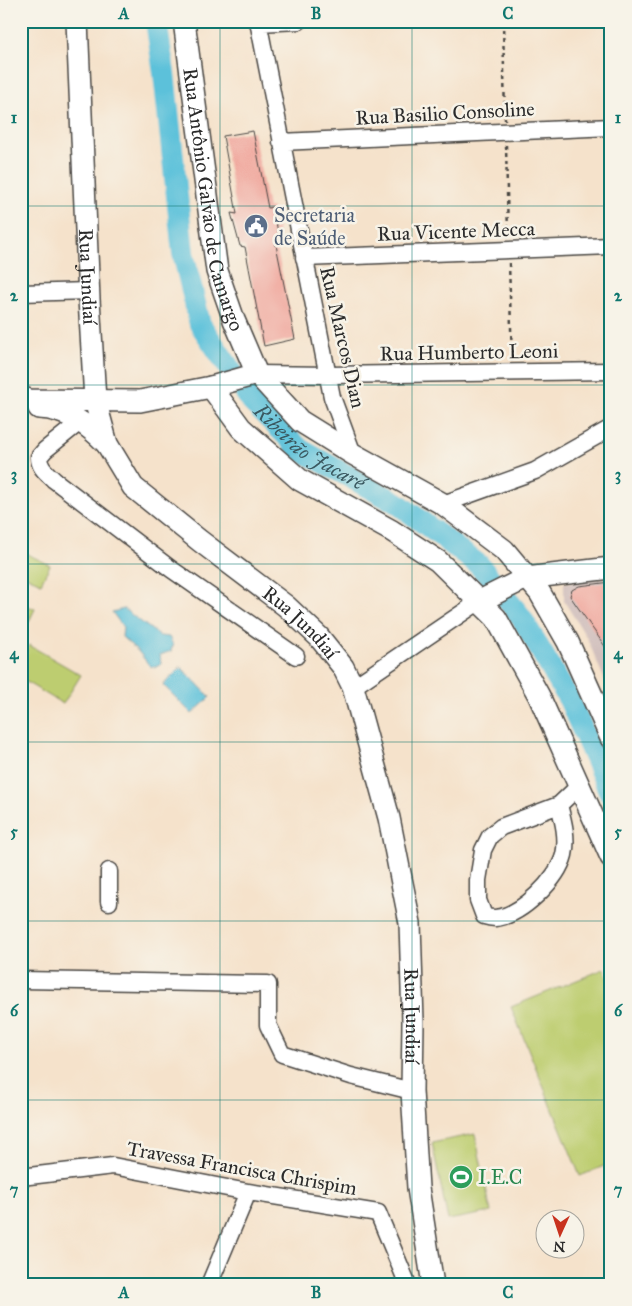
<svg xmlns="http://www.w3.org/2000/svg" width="632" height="1306" font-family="'IM FELL Great Primer',serif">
  <rect width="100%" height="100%" fill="#f7f3e8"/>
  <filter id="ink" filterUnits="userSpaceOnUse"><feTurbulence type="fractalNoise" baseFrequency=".02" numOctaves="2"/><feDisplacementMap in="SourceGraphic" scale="10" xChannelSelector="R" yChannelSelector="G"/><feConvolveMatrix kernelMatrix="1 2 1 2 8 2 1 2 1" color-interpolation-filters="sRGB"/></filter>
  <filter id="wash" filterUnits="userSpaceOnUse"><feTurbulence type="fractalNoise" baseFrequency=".0096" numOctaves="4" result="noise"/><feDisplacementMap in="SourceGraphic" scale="20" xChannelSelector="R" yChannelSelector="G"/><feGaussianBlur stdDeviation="1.12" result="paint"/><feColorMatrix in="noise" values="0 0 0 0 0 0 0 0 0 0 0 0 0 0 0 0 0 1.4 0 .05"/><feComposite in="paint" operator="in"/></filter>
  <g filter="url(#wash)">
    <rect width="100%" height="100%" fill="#f5e2cb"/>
    <path fill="#d1c0bd" d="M 611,577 L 611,695 L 587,638 L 564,601 L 564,583 Z"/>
    <path fill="#bdcd70" stroke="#747c4e" d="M 21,551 L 50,565 L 41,583 L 21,574 Z
      M 21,603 L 35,609 L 27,625 L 21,622 Z
      M 29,645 L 81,675 L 63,704 L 21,679 L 21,660 Z
      M 604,969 L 611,987 L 611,1163 L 580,1176 L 511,1007 Z
      M 475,1134 L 491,1212 L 448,1220 L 432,1143 Z"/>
    <path fill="#5cc1da" stroke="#447682" d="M 124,609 L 160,636 L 169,637 L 173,645 L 171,651 L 160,655 L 161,664 L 156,667 L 150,666 L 138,651 L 122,637 L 123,627 L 112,612 Z
      M 181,667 L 210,697 L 192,714 L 163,685 Z"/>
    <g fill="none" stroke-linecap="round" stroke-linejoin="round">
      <path stroke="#5cc1da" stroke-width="22" id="s1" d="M 156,21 L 164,73 L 183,253 L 200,324 L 252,402 L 301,450 L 397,503 L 479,565 L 521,617 L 570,701 L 611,795"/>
    </g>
    <g id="blocks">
      <path fill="#f0a79d" d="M 253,131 L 268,208 L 272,207 L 280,239 L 275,240 L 295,339 L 264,346 L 245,247 L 240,246 L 231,213 L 237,214 L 223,136 Z
        M 611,582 L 611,655 L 570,596 L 572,590 L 579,586 Z"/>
    </g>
  </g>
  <g filter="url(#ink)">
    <use href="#blocks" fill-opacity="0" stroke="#494643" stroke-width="1"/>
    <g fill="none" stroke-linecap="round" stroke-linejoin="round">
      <g stroke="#494643" stroke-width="19">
        <path id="minor" d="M 258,21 L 332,397 L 353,454
          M 258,23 L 299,21
          M 281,142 L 611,127
          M 304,258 L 611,246
          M 21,293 L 89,291
          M 257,374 L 329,375 L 611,371
          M 81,421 L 45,450 L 39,457 C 39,468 47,473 54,480 L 171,569 L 296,656
          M 443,504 L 535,471 L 611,428
          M 353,687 L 480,601
          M 559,805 C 563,820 568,838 564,855 C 558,879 521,916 495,918 C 492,918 487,917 484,916 L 478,900 L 478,880 L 483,850 L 490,836 L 501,827 L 559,805 L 579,786
          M 109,902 L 109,871
          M 21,980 L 268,984 L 268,1025 L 282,1054 L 351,1076 L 412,1091
          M 21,1177 L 113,1166 L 248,1192 L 378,1213 L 408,1285
          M 209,1285 L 248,1192"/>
      </g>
      <g stroke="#494643" stroke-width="24">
        <g id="major">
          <path id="s2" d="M 77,21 L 89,299 L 95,400 L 107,444 L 133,487 L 200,541 L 286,606 L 319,637 L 343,667 L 353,687 L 389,818 L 410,923 L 413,1022 L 412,1091 L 418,1188 L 433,1285"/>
          <path id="s3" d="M 184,21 L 217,271 L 234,320 L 257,374 L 300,421 L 353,454 L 443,504 L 504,550 L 540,593 L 568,642 L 611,738"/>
          <path d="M 211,387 L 241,428 L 300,480 L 392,531 L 438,561 L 496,618 L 539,696 L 611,857"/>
          <path d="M 21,397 L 29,400 L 140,401 L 211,387 L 257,374"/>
          <path d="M 39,408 C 67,409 88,425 107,444"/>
          <path d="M 480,601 L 526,578 L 611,568"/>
        </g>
      </g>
      <path stroke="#494643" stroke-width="2.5" stroke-dasharray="4 4" stroke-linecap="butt" d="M 503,21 L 505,120
        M 506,145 L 508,237
        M 509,263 L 512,360"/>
      <use href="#minor" stroke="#fff" stroke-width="16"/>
      <use href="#major" stroke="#fff" stroke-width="21"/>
    </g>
  </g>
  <path fill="none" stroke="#0f766e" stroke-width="1" stroke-opacity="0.55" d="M 220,21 L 220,1285M 412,21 L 412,1285M 21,206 L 611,206M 21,385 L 611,385M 21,564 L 611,564M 21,742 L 611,742M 21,921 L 611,921M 21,1100 L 611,1100"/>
  <defs>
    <g id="civic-disc" transform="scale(1.25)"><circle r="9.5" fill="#5c6f8a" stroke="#f7f3e8"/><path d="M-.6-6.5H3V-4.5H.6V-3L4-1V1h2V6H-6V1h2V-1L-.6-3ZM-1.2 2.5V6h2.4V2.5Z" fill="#fff"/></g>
    <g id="stadium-disc" transform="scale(1.25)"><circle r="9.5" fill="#2e9e5b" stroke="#f7f3e8"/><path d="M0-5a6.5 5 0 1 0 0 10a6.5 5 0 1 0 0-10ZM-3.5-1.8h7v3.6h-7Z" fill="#fff"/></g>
  </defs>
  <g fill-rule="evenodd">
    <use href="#civic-disc" x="256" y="226"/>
    <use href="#stadium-disc" x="461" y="1177"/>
  </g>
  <g text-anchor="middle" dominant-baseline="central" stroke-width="5" stroke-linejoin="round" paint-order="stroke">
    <g font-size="20" fill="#2b2b2b" stroke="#f7f3e8">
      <text transform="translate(445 113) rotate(-3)">Rua Basilio Consoline</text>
      <text stroke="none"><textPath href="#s3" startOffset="181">Rua Antônio Galvão de Camargo</textPath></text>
      <text transform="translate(456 231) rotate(-2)">Rua Vicente Mecca</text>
      <text stroke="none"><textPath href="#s2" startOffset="256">Rua Jundiaí</textPath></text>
      <text transform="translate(343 337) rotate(77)">Rua Marcos Dian</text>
      <text transform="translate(469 352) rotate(-1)">Rua Humberto Leoni</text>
      <text stroke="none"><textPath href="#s2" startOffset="691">Rua Jundiaí</textPath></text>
      <text stroke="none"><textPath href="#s2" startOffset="1111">Rua Jundiaí</textPath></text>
      <text transform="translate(242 1168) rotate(10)">Travessa Francisca Chrispim</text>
    </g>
    <g font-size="20" fill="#4e5e75" stroke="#f7f3e8" text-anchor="start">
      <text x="274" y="215">Secretaria<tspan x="274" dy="23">de Saúde</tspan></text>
    </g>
    <g font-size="20" fill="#27864d" stroke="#f7f3e8" text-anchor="start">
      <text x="478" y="1177">I.E.C</text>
    </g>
    <g font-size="21" font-style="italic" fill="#3a5860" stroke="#f7f3e8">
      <text stroke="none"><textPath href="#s1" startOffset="474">Ribeirão Jacaré</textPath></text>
    </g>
  </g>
  <rect width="632" height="1306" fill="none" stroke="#f7f3e8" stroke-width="55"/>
  <g transform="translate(560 1234) rotate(183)"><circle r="24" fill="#f7f3e8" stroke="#a5a39c"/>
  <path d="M0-4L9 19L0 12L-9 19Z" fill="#c8321e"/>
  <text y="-8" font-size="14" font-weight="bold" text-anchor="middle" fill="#2b2b2b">N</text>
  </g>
  <rect x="28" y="28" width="576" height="1250" fill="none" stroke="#0f766e" stroke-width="2"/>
  <g font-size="16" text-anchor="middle" font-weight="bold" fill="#0f766e">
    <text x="124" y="19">A</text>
    <text x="316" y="19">B</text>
    <text x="508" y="19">C</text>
    <text x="14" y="123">1</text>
    <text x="618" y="123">1</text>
    <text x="14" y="301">2</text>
    <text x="618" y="301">2</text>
    <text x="14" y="480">3</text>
    <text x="618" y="480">3</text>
    <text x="14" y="659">4</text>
    <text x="618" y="659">4</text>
    <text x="14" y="837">5</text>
    <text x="618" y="837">5</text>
    <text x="14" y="1016">6</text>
    <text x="618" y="1016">6</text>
    <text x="14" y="1195">7</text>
    <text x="618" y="1195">7</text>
    <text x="124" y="1298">A</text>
    <text x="316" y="1298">B</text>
    <text x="508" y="1298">C</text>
  </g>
</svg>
